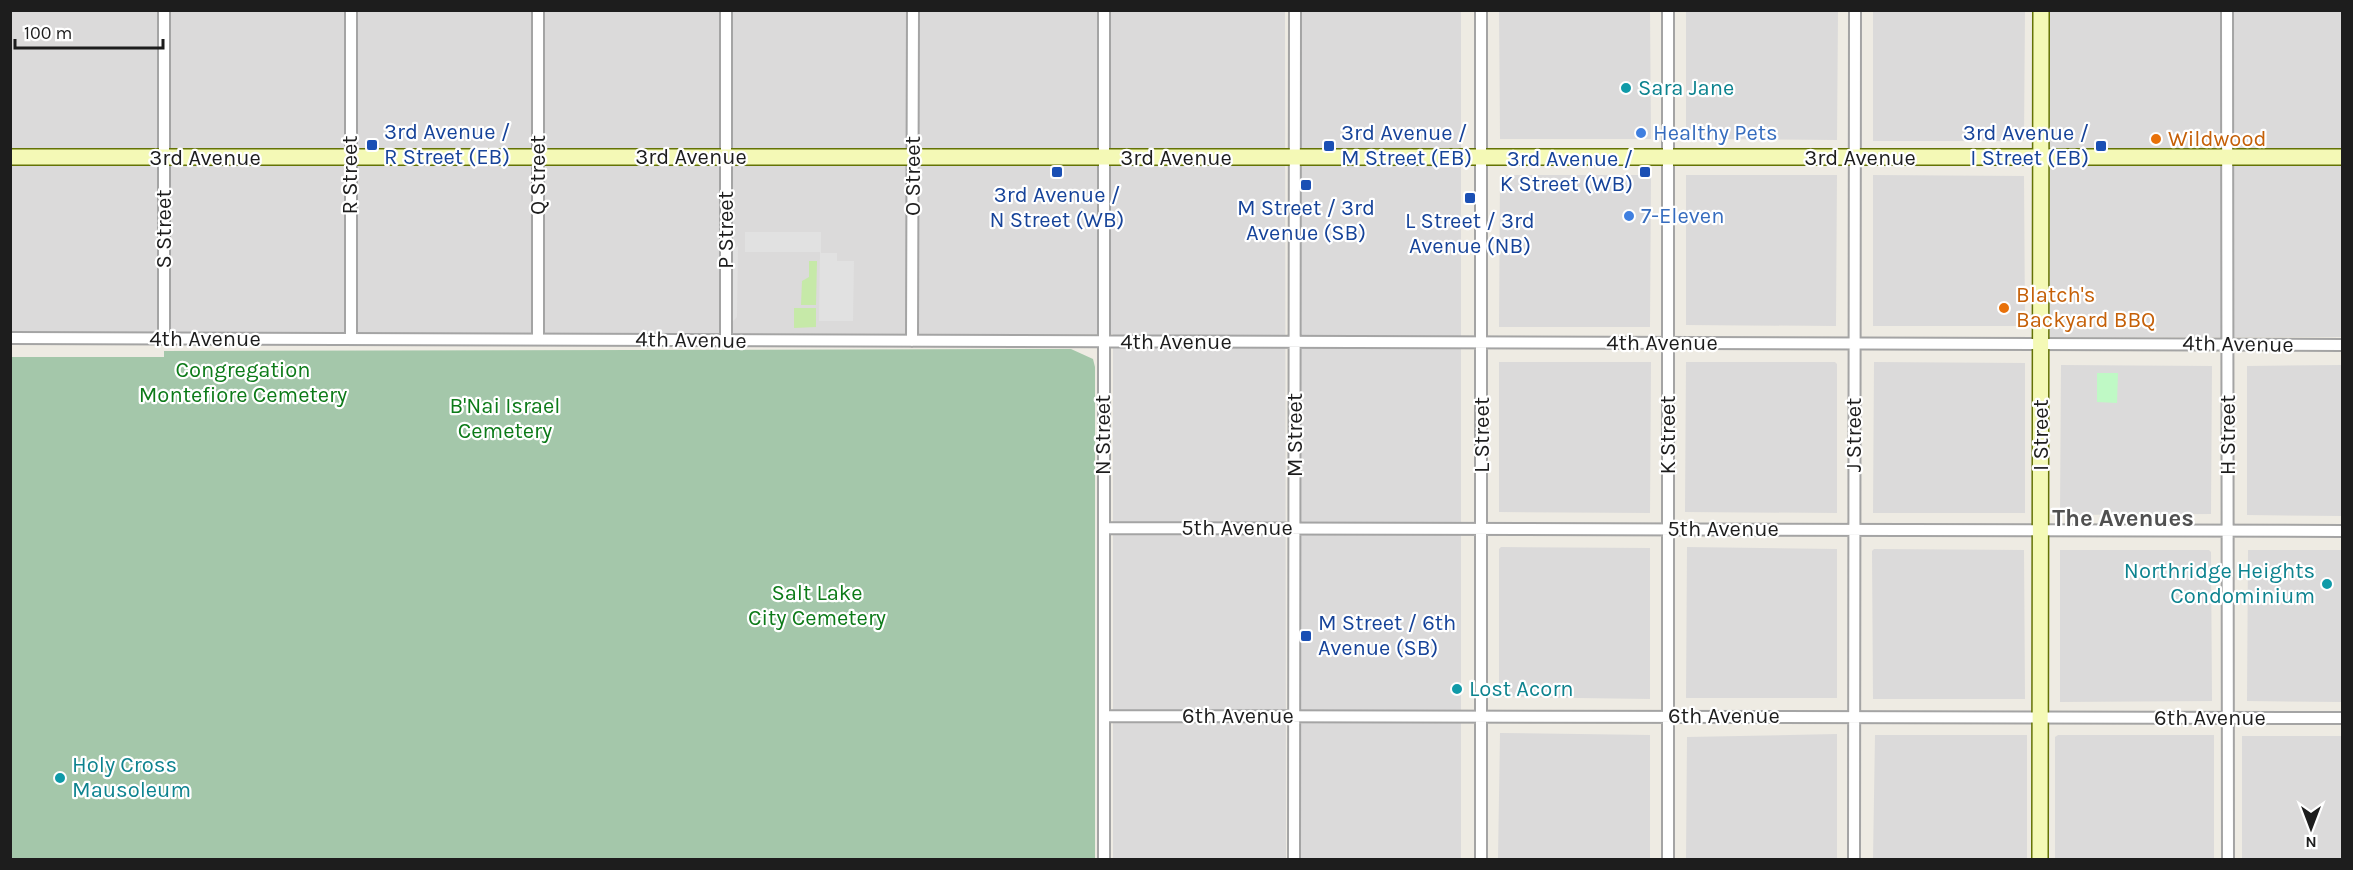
<svg xmlns="http://www.w3.org/2000/svg" width="2353" height="870" font-family="Karla,sans-serif">
  <rect width="100%" height="100%" fill="#eeebe3"/>
  <path fill="#dbdada" d="M 11,11 L 1285,11 L 1286,859 L 1113,859 L 1113,334 L 11,333 Z
    M 1294,11 L 1461,11 L 1461,859 L 1297,859 Z
    M 1499,11 L 1650,11 L 1651,139 L 1500,139 Z
    M 1686,11 L 1838,11 L 1837,140 L 1686,139 Z
    M 1873,11 L 2025,11 L 2024,141 L 1873,141 Z
    M 2049,11 L 2342,11 L 2342,337 L 2047,337 Z
    M 1500,175 L 1651,175 L 1650,327 L 1499,327 Z
    M 1686,175 L 1837,175 L 1836,326 L 1686,325 Z
    M 1873,175 L 2024,176 L 2025,326 L 1873,326 Z
    M 1499,362 L 1651,362 L 1650,513 L 1499,512 Z
    M 1686,362 L 1835,362 L 1837,364 L 1837,513 L 1685,512 Z
    M 1874,362 L 2025,363 L 2025,513 L 1873,513 Z
    M 2061,365 L 2212,366 L 2211,514 L 2060,515 Z
    M 2342,365 L 2342,516 L 2247,515 L 2247,366 Z
    M 1501,547 L 1650,548 L 1650,699 L 1499,697 L 1499,549 Z
    M 1687,547 L 1837,549 L 1837,698 L 1686,698 Z
    M 1874,549 L 2024,550 L 2025,699 L 1873,699 L 1872,551 Z
    M 2060,550 L 2209,550 L 2211,552 L 2212,701 L 2060,702 Z
    M 2248,550 L 2342,550 L 2342,702 L 2247,701 Z
    M 1500,733 L 1650,735 L 1650,859 L 1498,859 Z
    M 1837,734 L 1837,859 L 1686,859 L 1687,737 Z
    M 1875,735 L 2027,735 L 2027,859 L 1873,859 Z
    M 2058,735 L 2214,735 L 2214,859 L 2055,859 L 2055,737 Z
    M 2242,736 L 2342,736 L 2342,859 L 2242,859 Z"/>
  <path fill="#c6e9a8" d="M 809,261 L 817,261 L 816,305 L 801,305 L 802,281 L 809,277 Z
    M 794,308 L 816,308 L 816,327 L 794,328 Z"/>
  <path fill="#a4c7aa" d="M 1071,349 L 1093,359 L 1095,367 L 1095,859 L 11,859 L 11,357 L 164,357 L 164,351 Z"/>
  <path fill="#bff9c5" d="M 2097,373 L 2118,373 L 2117,403 L 2097,402 Z"/>
  <path fill="#e1e1e1" d="M 745,232 L 821,232 L 821,253 L 837,253 L 837,261 L 854,261 L 853,321 L 819,321 L 820,252 L 745,252 Z
    M 738,246 L 737,317 L 732,322 L 732,250 Z"/>
  <g fill="none" stroke-linecap="round" stroke-linejoin="round">
    <g stroke="#a4a4a4" stroke-width="14">
      <path id="street" d="M 164,10 L 164,339
        M 351,10 L 351,339
        M 726,10 L 726,341
        M 2227,10 L 2228,860
        M 10,338 L 2342,345
        M 538,339 L 538,10
        M 912,341 L 913,10
        M 1104,528 L 2342,531
        M 1105,716 L 2342,718
        M 1104,860 L 1104,10
        M 1294,860 L 1295,10
        M 1481,860 L 1481,10
        M 1668,860 L 1668,10
        M 1854,860 L 1855,10"/>
    </g>
    <g stroke="#647305" stroke-width="18">
      <path id="secondary" d="M 10,157 L 2342,157
        M 2040,860 L 2041,10"/>
    </g>
    <use href="#street" stroke="#fff" stroke-width="10"/>
    <use href="#secondary" stroke="#f4f9b6" stroke-width="15"/>
  </g>
  <g fill="#0f9aa8" stroke="#fff" stroke-width="2">
    <circle cx="1626" cy="88" r="6"/>
    <circle cx="2327" cy="584" r="6"/>
    <circle cx="1457" cy="689" r="6"/>
    <circle cx="60" cy="778" r="6"/>
  </g>
  <g fill="#3f7fe0" stroke="#fff" stroke-width="2">
    <circle cx="1641" cy="133" r="6"/>
    <circle cx="1629" cy="216" r="6"/>
  </g>
  <g fill="#e8710a" stroke="#fff" stroke-width="2">
    <circle cx="2156" cy="139" r="6"/>
    <circle cx="2004" cy="308" r="6"/>
  </g>
  <g fill="#1a4fb4" stroke="#fff" stroke-width="2">
    <rect x="366" y="139" width="12" height="12" rx="3"/>
    <rect x="1323" y="140" width="12" height="12" rx="3"/>
    <rect x="2095" y="140" width="12" height="12" rx="3"/>
    <rect x="1051" y="166" width="12" height="12" rx="3"/>
    <rect x="1639" y="166" width="12" height="12" rx="3"/>
    <rect x="1300" y="179" width="12" height="12" rx="3"/>
    <rect x="1464" y="192" width="12" height="12" rx="3"/>
    <rect x="1300" y="630" width="12" height="12" rx="3"/>
  </g>
  <g text-anchor="middle" dominant-baseline="central" stroke-width="4.5" stroke-linejoin="round" paint-order="stroke">
    <g font-size="22" fill="#0d838f" stroke="#fff" text-anchor="start">
      <text x="1638" y="88">Sara Jane</text>
      <text x="2315" y="571" text-anchor="end">Northridge Heights<tspan x="2315" dy="25">Condominium</tspan></text>
      <text x="1469" y="689">Lost Acorn</text>
      <text x="72" y="765">Holy Cross<tspan x="72" dy="25">Mausoleum</tspan></text>
    </g>
    <g font-size="22" fill="#164399" stroke="#fff" text-anchor="start">
      <text x="384" y="132">3rd Avenue /<tspan x="384" dy="25">R Street (EB)</tspan></text>
      <text x="1341" y="133">3rd Avenue /<tspan x="1341" dy="25">M Street (EB)</tspan></text>
      <text x="2089" y="133" text-anchor="end">3rd Avenue /<tspan x="2089" dy="25">I Street (EB)</tspan></text>
      <text x="1633" y="159" text-anchor="end">3rd Avenue /<tspan x="1633" dy="25">K Street (WB)</tspan></text>
      <text x="1057" y="195" text-anchor="middle">3rd Avenue /<tspan x="1057" dy="25">N Street (WB)</tspan></text>
      <text x="1306" y="208" text-anchor="middle">M Street / 3rd<tspan x="1306" dy="25">Avenue (SB)</tspan></text>
      <text x="1470" y="221" text-anchor="middle">L Street / 3rd<tspan x="1470" dy="25">Avenue (NB)</tspan></text>
      <text x="1318" y="623">M Street / 6th<tspan x="1318" dy="25">Avenue (SB)</tspan></text>
    </g>
    <g font-size="22" fill="#366cbe" stroke="#fff" text-anchor="start">
      <text x="1653" y="133">Healthy Pets</text>
      <text x="1641" y="216">7-Eleven</text>
    </g>
    <g font-size="22" fill="#c56008" stroke="#fff" text-anchor="start">
      <text x="2168" y="139">Wildwood</text>
      <text x="2016" y="295">Blatch's<tspan x="2016" dy="25">Backyard BBQ</tspan></text>
    </g>
    <g font-size="22" fill="#1d1d1d" stroke="#fff">
      <text x="691" y="157">3rd Avenue</text>
      <text x="205" y="158">3rd Avenue</text>
      <text x="1176" y="158">3rd Avenue</text>
      <text x="1860" y="158">3rd Avenue</text>
      <text transform="translate(350 175) rotate(-90)">R Street</text>
      <text transform="translate(538 175) rotate(-90)">Q Street</text>
      <text transform="translate(913 176) rotate(-90)">O Street</text>
      <text transform="translate(164 229) rotate(-90)">S Street</text>
      <text transform="translate(726 230) rotate(-90)">P Street</text>
      <text x="205" y="339">4th Avenue</text>
      <text transform="translate(691 340) rotate(1)">4th Avenue</text>
      <text x="1176" y="342">4th Avenue</text>
      <text x="1662" y="343">4th Avenue</text>
      <text transform="translate(2238 344) rotate(1)">4th Avenue</text>
      <text transform="translate(1103 435) rotate(-90)">N Street</text>
      <text transform="translate(1295 435) rotate(-90)">M Street</text>
      <text transform="translate(1482 435) rotate(-90)">L Street</text>
      <text transform="translate(1668 435) rotate(-90)">K Street</text>
      <text transform="translate(1854 435) rotate(-90)">J Street</text>
      <text transform="translate(2041 435) rotate(-90)">I Street</text>
      <text transform="translate(2228 435) rotate(-90)">H Street</text>
      <text x="1237" y="528">5th Avenue</text>
      <text x="1723" y="529">5th Avenue</text>
      <text x="1238" y="716">6th Avenue</text>
      <text x="1724" y="716">6th Avenue</text>
      <text x="2210" y="718">6th Avenue</text>
    </g>
    <g font-size="22" fill="#0c7a18" stroke="#fff">
      <text x="243" y="370">Congregation<tspan x="243" dy="25">Montefiore Cemetery</tspan></text>
      <text x="505" y="406">B'Nai Israel<tspan x="505" dy="25">Cemetery</tspan></text>
      <text x="817" y="593">Salt Lake<tspan x="817" dy="25">City Cemetery</tspan></text>
    </g>
    <g font-size="24" font-weight="bold" fill="#505050" stroke="#fff">
      <text x="2123" y="518">The Avenues</text>
    </g>
  </g>
  <rect width="2353" height="870" fill="none" stroke="#1d1d1d" stroke-width="24"/>
  <g transform="translate(2311 828) rotate(180)" stroke="#ffffff" stroke-width="4.5" paint-order="stroke">
  <path d="M0-4.5L10 22L0 15L-10 22Z" fill="#1d1d1d"/>
  <text y="-9" font-size="16" font-weight="bold" text-anchor="middle" fill="#1d1d1d">N</text>
  </g>
  <path d="M15 39v9h148v-9" fill="none" stroke="#1d1d1d" stroke-width="3"/>
  <text x="24" y="39" font-size="18" fill="#1d1d1d" stroke="#ffffff" stroke-width="4.5" paint-order="stroke">100 m</text>
</svg>
